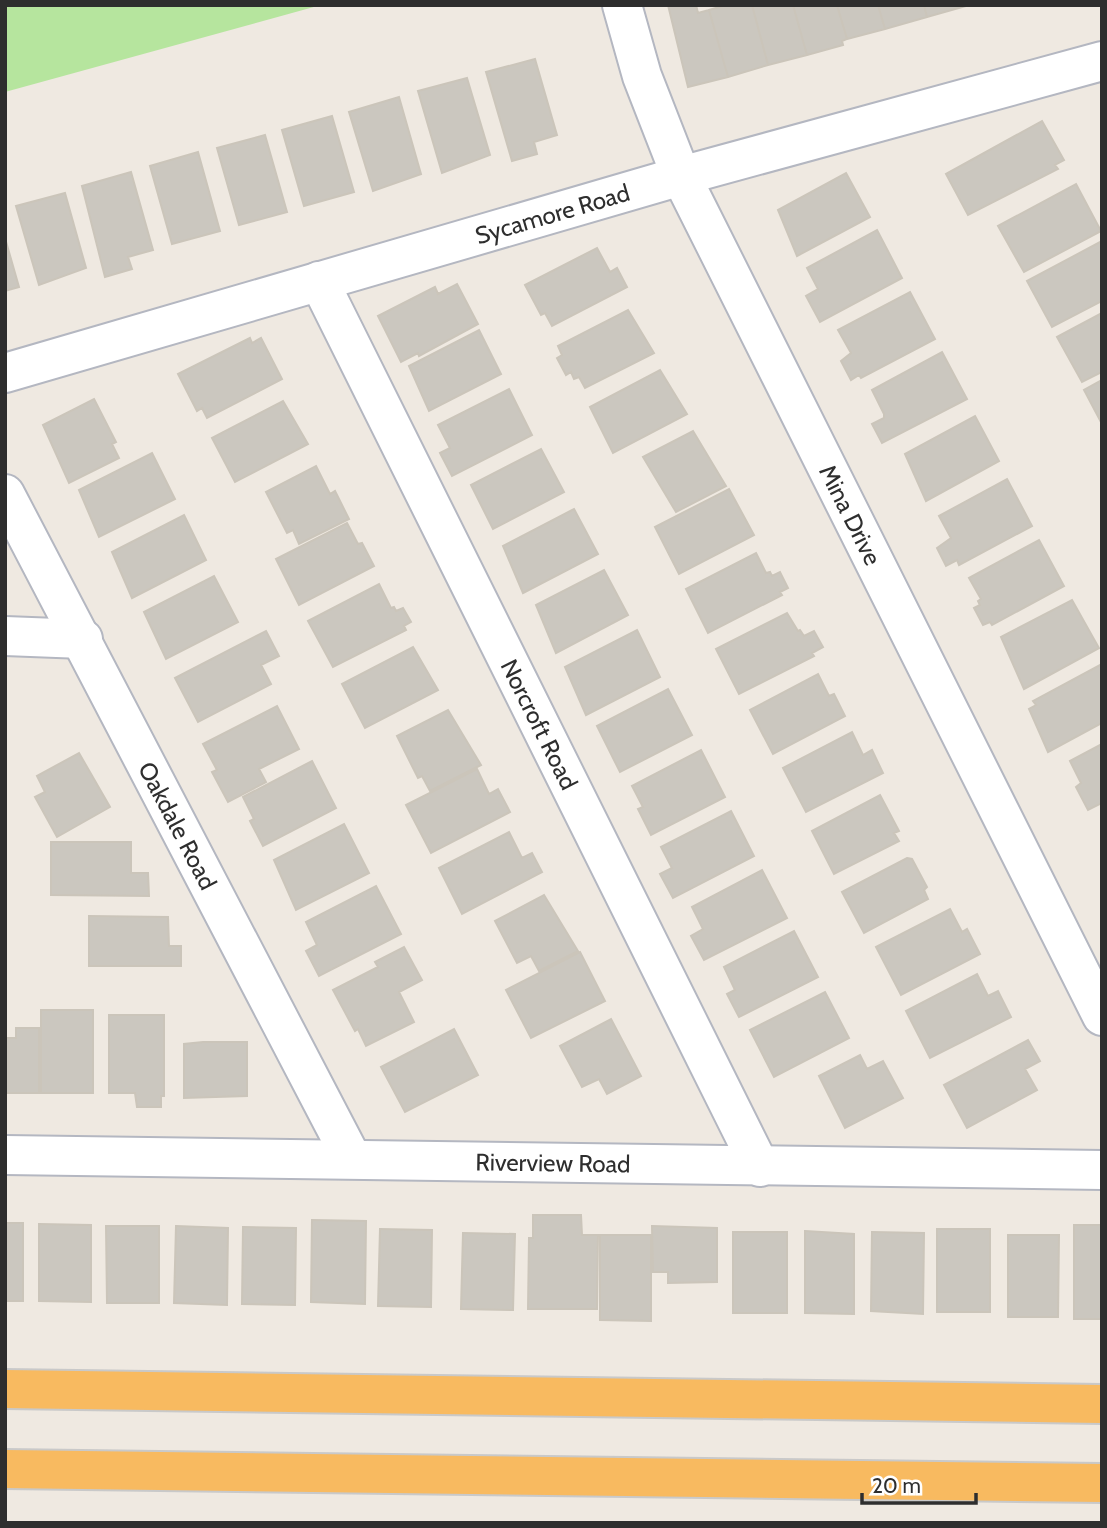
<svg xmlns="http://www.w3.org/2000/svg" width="1107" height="1528" font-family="Cabin,sans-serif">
  <rect width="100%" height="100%" fill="#efe9e1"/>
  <path fill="#b6e59e" d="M 5,5 L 321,5 L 5,92 Z"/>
  <path fill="#cbc7bf" stroke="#cbc5ba" stroke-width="2" d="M 668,5 L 696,5 L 698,13 L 709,10 L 728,77 L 688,87 Z
    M 726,5 L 752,5 L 768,65 L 728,77 L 709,10 Z
    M 752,5 L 793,5 L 807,55 L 768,65 Z
    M 793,5 L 837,5 L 847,39 L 842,41 L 843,45 L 807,55 Z
    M 837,5 L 878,5 L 885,29 L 847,39 Z
    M 878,5 L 924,5 L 927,17 L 885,29 Z
    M 924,5 L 966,5 L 966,6 L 927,17 Z
    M 535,59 L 557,135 L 534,142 L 537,154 L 512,161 L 486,72 Z
    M 467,78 L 490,155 L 442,173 L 418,91 Z
    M 399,97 L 421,174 L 373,191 L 349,112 Z
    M 332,116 L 354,192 L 304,206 L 282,130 Z
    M 1042,121 L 1064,160 L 1055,165 L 1058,169 L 968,215 L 946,174 Z
    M 265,135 L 287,212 L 239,225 L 217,148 Z
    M 198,152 L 220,231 L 172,244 L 150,166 Z
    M 131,172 L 153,250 L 128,257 L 132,269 L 105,277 L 82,186 Z
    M 846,173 L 870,217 L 797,256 L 778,210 Z
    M 1076,184 L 1101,231 L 1024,272 L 998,226 Z
    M 65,193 L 86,268 L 39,285 L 16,206 Z
    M 877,230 L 902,278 L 820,322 L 806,296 L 818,289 L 807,268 Z
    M 5,238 L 19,287 L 5,291 Z
    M 1102,241 L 1102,301 L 1052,327 L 1027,281 Z
    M 597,248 L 610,272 L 617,268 L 627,287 L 552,326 L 545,313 L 541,315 L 525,285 Z
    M 457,284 L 478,324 L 419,356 L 418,353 L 401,362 L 378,316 L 435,287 L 438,294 Z
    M 910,292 L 935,339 L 861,378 L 859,375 L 851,380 L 841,361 L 851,353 L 838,330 Z
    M 628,310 L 654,353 L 585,388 L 579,377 L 574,379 L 571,372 L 566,375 L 557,358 L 562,355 L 558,346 Z
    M 1102,313 L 1102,372 L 1082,382 L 1057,337 Z
    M 479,330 L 501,374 L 429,411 L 409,366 Z
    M 250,338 L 252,343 L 261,338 L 282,379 L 207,418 L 202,408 L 197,411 L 178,374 Z
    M 942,352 L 967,399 L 882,443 L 872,424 L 884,418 L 884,414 L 872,390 Z
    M 660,370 L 687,414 L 613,453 L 590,407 Z
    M 1102,380 L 1102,424 L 1084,390 Z
    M 509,389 L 532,435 L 452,476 L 440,453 L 450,448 L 438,425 Z
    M 94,399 L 116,442 L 112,444 L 119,458 L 69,483 L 43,425 Z
    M 283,401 L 308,444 L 235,482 L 212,438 Z
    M 975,416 L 999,461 L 926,501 L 905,454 Z
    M 693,431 L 726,486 L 676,512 L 643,457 Z
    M 541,449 L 564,492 L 493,529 L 471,485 Z
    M 152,453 L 175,499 L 99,537 L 79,490 Z
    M 316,466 L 330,494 L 335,491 L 349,519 L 299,544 L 293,530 L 287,533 L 266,492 Z
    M 1007,479 L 1032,526 L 959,565 L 957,560 L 946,566 L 937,548 L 951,538 L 939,516 Z
    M 729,489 L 754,535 L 679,574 L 655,527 Z
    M 574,509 L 598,554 L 523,593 L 503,546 Z
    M 184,515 L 206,560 L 132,598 L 112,552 Z
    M 347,523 L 358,544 L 362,543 L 374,566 L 299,605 L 276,559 Z
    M 1039,540 L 1064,586 L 992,625 L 990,622 L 983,625 L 974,608 L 980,605 L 978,601 L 981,599 L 969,578 Z
    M 756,553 L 766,573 L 770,572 L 772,576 L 780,572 L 788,588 L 780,592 L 782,595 L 708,633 L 686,589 Z
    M 604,570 L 628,615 L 556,653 L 536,605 Z
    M 214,576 L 238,622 L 166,659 L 144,612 Z
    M 379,584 L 391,608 L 394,607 L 396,611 L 403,608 L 411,622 L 404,626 L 406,630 L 333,667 L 308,621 Z
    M 1072,600 L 1099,648 L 1024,689 L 1001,637 Z
    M 787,613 L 798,631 L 800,630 L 804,636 L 814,631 L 823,647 L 812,653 L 814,656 L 739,694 L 716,649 Z
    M 637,630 L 660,677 L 586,715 L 565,667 Z
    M 266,631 L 279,656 L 261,665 L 271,684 L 198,722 L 175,678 Z
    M 413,647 L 438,690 L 365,728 L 342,684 Z
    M 1102,664 L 1102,723 L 1048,752 L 1029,709 L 1036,705 L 1033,701 Z
    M 818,674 L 829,696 L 834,694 L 845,716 L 773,754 L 750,710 Z
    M 668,689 L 692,735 L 620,772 L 597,726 Z
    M 277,706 L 299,749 L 259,769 L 266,782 L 228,802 L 212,772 L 217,770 L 203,744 Z
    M 448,710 L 481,765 L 430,791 L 422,776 L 418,778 L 397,736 Z
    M 852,732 L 863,755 L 872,750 L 883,773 L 806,812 L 783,768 Z
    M 1102,744 L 1102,803 L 1088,810 L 1076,787 L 1081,783 L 1070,761 Z
    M 701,750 L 725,797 L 651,835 L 638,809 L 643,807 L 632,786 Z
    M 79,753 L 110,807 L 57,837 L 35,797 L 45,792 L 37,776 Z
    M 312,761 L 336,808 L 263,846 L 250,821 L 254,819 L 243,797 Z
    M 477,769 L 489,794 L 498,789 L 510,812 L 431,853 L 406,805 Z
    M 880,795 L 899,831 L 894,833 L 899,841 L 834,874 L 812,831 Z
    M 731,811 L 754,856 L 673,898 L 660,874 L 672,868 L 661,847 Z
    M 344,824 L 369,873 L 296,910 L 274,860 Z
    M 509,832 L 522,858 L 532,853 L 542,872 L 462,914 L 439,868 Z
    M 51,842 L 131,842 L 131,873 L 148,873 L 149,896 L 51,895 Z
    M 907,858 L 912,859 L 927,887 L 924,890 L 928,899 L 864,933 L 842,892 Z
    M 762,870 L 787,918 L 704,960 L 691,936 L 703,929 L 692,907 Z
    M 376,886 L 401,934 L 319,976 L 306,951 L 317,945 L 306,922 Z
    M 544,895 L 578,951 L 539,971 L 531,956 L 517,963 L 495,921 Z
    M 950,909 L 962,932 L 967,929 L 980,954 L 901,995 L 876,947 Z
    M 89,916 L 168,917 L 169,946 L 181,946 L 181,966 L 89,966 Z
    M 794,931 L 818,977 L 739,1017 L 727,994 L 735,990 L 724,967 Z
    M 404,947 L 422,980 L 399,992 L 414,1022 L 366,1046 L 358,1029 L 355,1031 L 333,990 L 378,967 L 375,962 Z
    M 580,952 L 605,1001 L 531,1038 L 506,990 Z
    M 977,974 L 988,996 L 998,991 L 1011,1017 L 930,1058 L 906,1011 Z
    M 825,992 L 849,1038 L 774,1077 L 750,1030 Z
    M 41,1010 L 93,1010 L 93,1093 L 41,1093 Z
    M 109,1015 L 164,1015 L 164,1096 L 161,1096 L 161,1107 L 137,1107 L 135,1093 L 109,1093 Z
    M 611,1019 L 641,1076 L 607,1094 L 599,1079 L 582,1087 L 560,1046 Z
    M 16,1028 L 39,1028 L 39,1093 L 5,1093 L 5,1038 L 16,1038 Z
    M 454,1029 L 478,1075 L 405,1112 L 381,1067 Z
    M 1028,1040 L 1040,1061 L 1025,1069 L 1037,1090 L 967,1128 L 944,1085 Z
    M 203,1042 L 247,1042 L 247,1096 L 184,1098 L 184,1044 Z
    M 860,1055 L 867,1069 L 883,1061 L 903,1098 L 845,1128 L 819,1076 Z
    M 533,1215 L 581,1215 L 582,1235 L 598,1235 L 597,1309 L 528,1309 L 529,1238 L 533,1238 Z
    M 312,1220 L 366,1221 L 365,1304 L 311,1302 Z
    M 5,1223 L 23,1223 L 23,1301 L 5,1301 Z
    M 39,1224 L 91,1225 L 91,1302 L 39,1301 Z
    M 1074,1225 L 1101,1225 L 1102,1319 L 1074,1319 Z
    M 106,1226 L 159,1226 L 159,1303 L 107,1303 Z
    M 176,1226 L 228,1228 L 227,1305 L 174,1303 Z
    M 652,1226 L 717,1228 L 717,1282 L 668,1283 L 668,1272 L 653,1272 Z
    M 243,1227 L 296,1228 L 295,1305 L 242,1304 Z
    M 380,1229 L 432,1230 L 431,1307 L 378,1306 Z
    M 937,1229 L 990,1229 L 990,1312 L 937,1312 Z
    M 805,1231 L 854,1234 L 854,1314 L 805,1313 Z
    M 733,1232 L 787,1232 L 787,1313 L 733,1313 Z
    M 872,1232 L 924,1233 L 923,1314 L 871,1311 Z
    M 463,1233 L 515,1234 L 513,1310 L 461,1309 Z
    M 600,1235 L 651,1235 L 651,1321 L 600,1320 Z
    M 1008,1235 L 1059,1235 L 1058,1317 L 1008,1317 Z"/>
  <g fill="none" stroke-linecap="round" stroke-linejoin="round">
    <g stroke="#b4b7c1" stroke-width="42">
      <g id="minor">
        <path id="s1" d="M 622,5 L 642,76 L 681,176 L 1102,1016"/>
        <path id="s2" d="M 319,281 L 760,1167"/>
        <path id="s3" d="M 5,373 L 681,176 L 1102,61"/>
        <path id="s4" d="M 5,494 L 352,1159"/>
        <path d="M 5,636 L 83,639"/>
        <path id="s5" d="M 5,1155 L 1102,1170"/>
      </g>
    </g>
    <g stroke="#c9c9c9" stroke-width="42">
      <path id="trunk" d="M 5,1389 L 1102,1404
        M 5,1469 L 1102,1483"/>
    </g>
    <use href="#minor" stroke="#fff" stroke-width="38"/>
    <use href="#trunk" stroke="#f8ba60" stroke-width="38"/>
  </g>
  <g text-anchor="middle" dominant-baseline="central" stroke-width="5" stroke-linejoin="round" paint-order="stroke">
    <g font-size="24" fill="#2e2e2e" stroke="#fff">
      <text stroke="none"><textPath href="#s3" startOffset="570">Sycamore Road</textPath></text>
      <text stroke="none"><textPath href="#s1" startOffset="560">Mina Drive</textPath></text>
      <text stroke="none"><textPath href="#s2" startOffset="495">Norcroft Road</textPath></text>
      <text stroke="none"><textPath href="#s4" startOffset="374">Oakdale Road</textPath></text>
      <text stroke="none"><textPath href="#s5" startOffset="548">Riverview Road</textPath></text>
    </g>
  </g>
  <rect width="1107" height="1528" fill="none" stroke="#2e2e2e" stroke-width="14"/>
  <path d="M862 1493v10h114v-10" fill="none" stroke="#2e2e2e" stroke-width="3.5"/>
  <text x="872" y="1493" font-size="21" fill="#2e2e2e" stroke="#ffffff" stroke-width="5" paint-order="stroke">20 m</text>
</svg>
